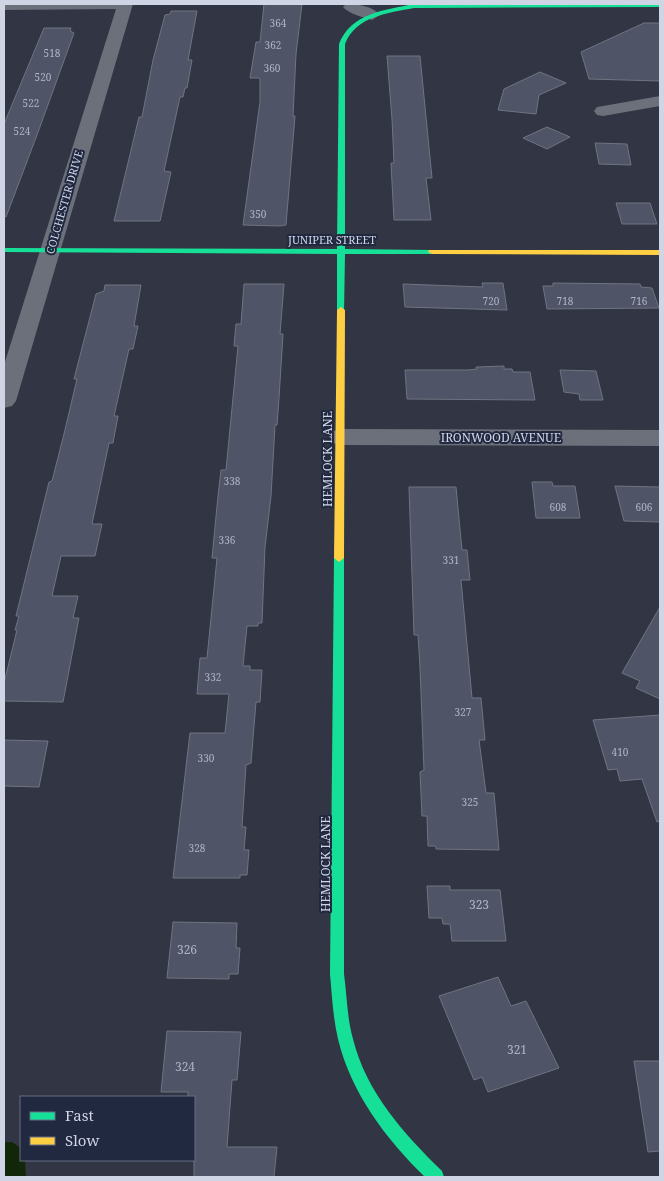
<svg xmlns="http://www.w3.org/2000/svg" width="664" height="1181" font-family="'Noto Serif',serif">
  <rect width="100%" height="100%" fill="#323644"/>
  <path fill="#12260a" d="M 4,1142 L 12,1142 L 21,1148 L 21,1160 L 25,1160 L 26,1177 L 4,1177 Z"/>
  <path fill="#4f5467" stroke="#707480" d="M 264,4 L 302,4 L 296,54 L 293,116 L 295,116 L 286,225 L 280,226 L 243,225 L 260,102 L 260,78 L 250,78 L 256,42 L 260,42 Z
    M 171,11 L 197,11 L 188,60 L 192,60 L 187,88 L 185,88 L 183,97 L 180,97 L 164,171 L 171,172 L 160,221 L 114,221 L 139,117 L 142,117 L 153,60 L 165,15 L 170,14 Z
    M 644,23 L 660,23 L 660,81 L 589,79 L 581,52 Z
    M 44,28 L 71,28 L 70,31 L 74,33 L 37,135 L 6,217 L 4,216 L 4,124 Z
    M 387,56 L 420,56 L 432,178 L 426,178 L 431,220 L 394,220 L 391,163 L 394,163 L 392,119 Z
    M 540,72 L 566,83 L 539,95 L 536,114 L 498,110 L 504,89 Z
    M 547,127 L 570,137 L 547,149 L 523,138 Z
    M 595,143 L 627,144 L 631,165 L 599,164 Z
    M 616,203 L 650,203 L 657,224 L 622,224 Z
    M 482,283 L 503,283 L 507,310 L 405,307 L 403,284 L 483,287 Z
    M 553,283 L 640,284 L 641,287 L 652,288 L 659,308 L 547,309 L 543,286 L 553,286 Z
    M 244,284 L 284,284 L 280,334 L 283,334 L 279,398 L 277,425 L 275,425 L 271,496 L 265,547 L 262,623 L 258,623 L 258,626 L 247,626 L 243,666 L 250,666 L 250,670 L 262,670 L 260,702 L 256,702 L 251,763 L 246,765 L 242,827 L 246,827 L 244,850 L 249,850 L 247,875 L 240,875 L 240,878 L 173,878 L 190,733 L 225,733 L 229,694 L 197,694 L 200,658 L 207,658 L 217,558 L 212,558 L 218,496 L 221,470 L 226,470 L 238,346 L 234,346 L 236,324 L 241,324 Z
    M 105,285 L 141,285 L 134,326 L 138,326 L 133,349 L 129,349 L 114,416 L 118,416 L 113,443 L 109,443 L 92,524 L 102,524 L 95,556 L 61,556 L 52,596 L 78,596 L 73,618 L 79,618 L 63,702 L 4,701 L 4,683 L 17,630 L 15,630 L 19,616 L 16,616 L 49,482 L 52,481 L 64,434 L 77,379 L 74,379 L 96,294 L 104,291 Z
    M 504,366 L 504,369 L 512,369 L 513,372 L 530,372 L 535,400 L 407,399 L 405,370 L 468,370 L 477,369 L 476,367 Z
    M 560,370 L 596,371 L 603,400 L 580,400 L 579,394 L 564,392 Z
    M 532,482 L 552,482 L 553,486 L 575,486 L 580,518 L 536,518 Z
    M 615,486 L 660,487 L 660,522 L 624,521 Z
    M 409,487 L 456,487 L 462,550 L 467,550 L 470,580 L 461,580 L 472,698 L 481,698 L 485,740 L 479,740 L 486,793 L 494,793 L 499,850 L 436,849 L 436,846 L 428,846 L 427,816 L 422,816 L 420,772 L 424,770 L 420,667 L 418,635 L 414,635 Z
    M 660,607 L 660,699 L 636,688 L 640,681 L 622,673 Z
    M 660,715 L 660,821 L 657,822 L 642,779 L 620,781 L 617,769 L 608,770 L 593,720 Z
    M 4,740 L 48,741 L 39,787 L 4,786 Z
    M 427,886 L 450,886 L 450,890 L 500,890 L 506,941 L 452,941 L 450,924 L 443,924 L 442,918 L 429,918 Z
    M 173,922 L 237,923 L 236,948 L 240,948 L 238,974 L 229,974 L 229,979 L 167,978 Z
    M 498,977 L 511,1006 L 526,1001 L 559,1068 L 488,1092 L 482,1077 L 474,1080 L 439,996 Z
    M 167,1031 L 241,1032 L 237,1080 L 232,1080 L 227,1147 L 277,1147 L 274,1177 L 194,1177 L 194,1097 L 188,1097 L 188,1092 L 161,1092 Z
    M 634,1061 L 660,1061 L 660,1151 L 648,1152 Z"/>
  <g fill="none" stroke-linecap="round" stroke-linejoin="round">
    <path fill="#6c707a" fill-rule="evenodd" d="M 4,4 L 133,4 L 16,401 L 12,406 L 4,408 L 4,365 L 116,9 L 4,10 Z
      M 346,4 C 357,4 373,6 380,15 L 372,20 C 363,17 349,14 343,7 Z
      M 660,96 L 660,106 L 603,116 L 597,115 L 594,111 L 597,107 L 603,106 Z
      M 342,429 L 660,430 L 660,446 L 342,445 L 333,443 L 330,437 L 333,431 Z"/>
    <path fill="#16e098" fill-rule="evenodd" d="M 414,4 L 660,4 L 660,7 L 414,8 C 388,13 356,16 345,44 L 345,249 L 432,250 L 436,252 L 432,254 L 345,254 L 344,312 L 341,313 L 337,310 L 337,254 L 4,252 L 4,248 L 337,249 L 339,44 C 351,13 385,10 414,4 Z
      M 339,554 L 344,558 L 344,974 C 347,996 347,1018 353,1039 C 366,1092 404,1134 442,1171 L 444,1177 L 425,1177 C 386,1139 351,1093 338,1039 C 333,1018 332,996 330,974 L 334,558 Z"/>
    <path fill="#ffcf43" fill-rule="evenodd" d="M 429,250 L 660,250 L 660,255 L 432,254 L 428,252 Z
      M 341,307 L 345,310 L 344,558 L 339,562 L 334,558 L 337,310 Z"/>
  </g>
  <g text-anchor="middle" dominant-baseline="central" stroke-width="4" stroke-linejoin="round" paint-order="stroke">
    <g font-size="10" fill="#b0b5c6">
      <text x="278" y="23">364</text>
      <text x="273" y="45">362</text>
      <text x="52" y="53">518</text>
      <text x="272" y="68">360</text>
      <text x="43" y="77">520</text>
      <text x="31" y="103">522</text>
      <text x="22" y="131">524</text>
      <text x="258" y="214">350</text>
      <text x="491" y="301">720</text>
      <text x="565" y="301">718</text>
      <text x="639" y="301">716</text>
      <text x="232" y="481">338</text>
      <text x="558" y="507">608</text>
      <text x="644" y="507">606</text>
      <text x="227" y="540">336</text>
      <text x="451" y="560">331</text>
      <text x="213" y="677">332</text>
      <text x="463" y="712">327</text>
      <text x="620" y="752">410</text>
      <text x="206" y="758">330</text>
      <text x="470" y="802">325</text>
      <text x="197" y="848">328</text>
    </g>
    <g font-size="11" fill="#d0d5e5" stroke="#212940">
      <text transform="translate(64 202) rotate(-74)">COLCHESTER DRIVE</text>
      <text x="332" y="239">JUNIPER STREET</text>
    </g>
    <g font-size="12" fill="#d0d5e5" stroke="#212940">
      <text x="501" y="437">IRONWOOD AVENUE</text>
      <text transform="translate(327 459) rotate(-90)">HEMLOCK LANE</text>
      <text transform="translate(325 864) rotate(-90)">HEMLOCK LANE</text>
    </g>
    <g font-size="12" fill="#b0b5c6">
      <text x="479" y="904">323</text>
      <text x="187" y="949">326</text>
      <text x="517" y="1049">321</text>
      <text x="185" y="1066">324</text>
    </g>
  </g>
  <rect width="664" height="1181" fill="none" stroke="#d0d5e5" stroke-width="10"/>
  <rect x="20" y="1096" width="175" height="65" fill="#212940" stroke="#676e82"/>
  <rect x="30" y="1112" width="25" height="8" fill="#16e098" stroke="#676e82"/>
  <text x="65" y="1121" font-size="15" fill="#d0d5e5">Fast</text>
  <rect x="30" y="1137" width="25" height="8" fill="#ffcf43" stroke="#676e82"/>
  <text x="65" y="1146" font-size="15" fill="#d0d5e5">Slow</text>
</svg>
